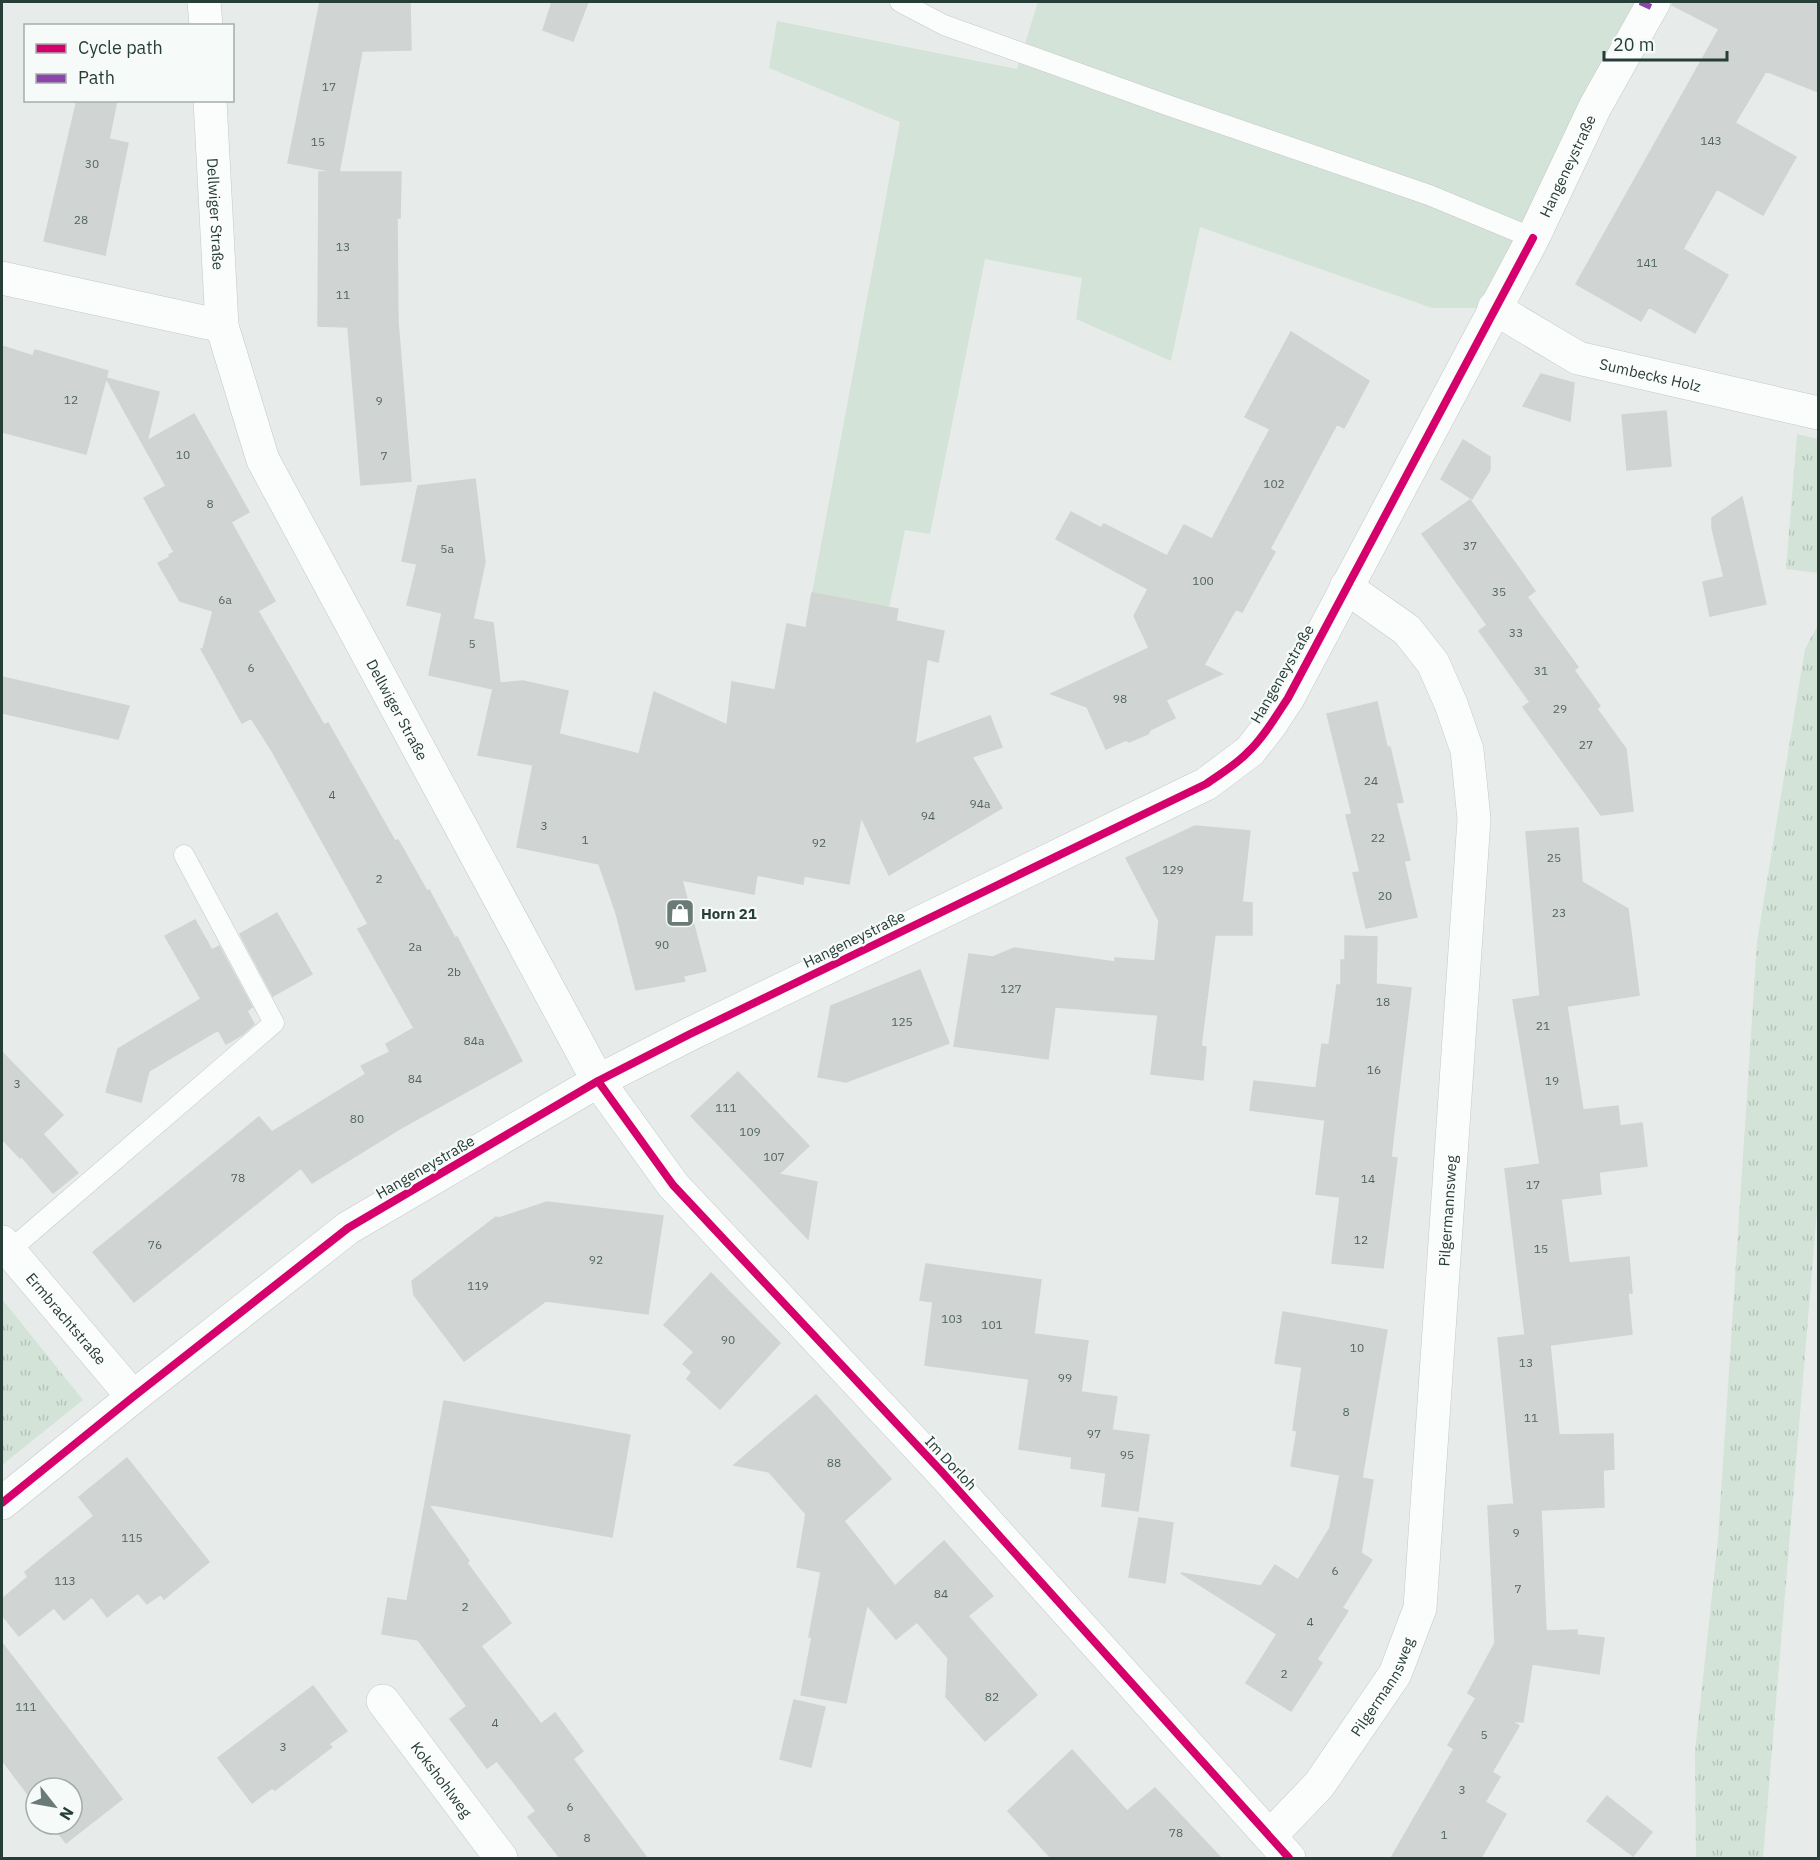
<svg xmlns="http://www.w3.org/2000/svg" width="1820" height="1860" font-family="'IBM Plex Sans',sans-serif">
  <defs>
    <pattern id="grass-tufts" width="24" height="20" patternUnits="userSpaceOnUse" patternTransform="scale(1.5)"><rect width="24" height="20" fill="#d3e3d8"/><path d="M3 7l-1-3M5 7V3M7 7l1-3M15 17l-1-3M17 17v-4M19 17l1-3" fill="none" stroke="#b5c4ba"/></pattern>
  </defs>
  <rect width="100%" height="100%" fill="#e7ecea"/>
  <path fill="url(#grass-tufts)" d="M 1797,434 L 1818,439 L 1818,573 L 1786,569 Z
    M 1818,625 L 1818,1199 L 1763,1858 L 1696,1858 L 1695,1752 L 1718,1539 L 1757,942 L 1805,649 Z
    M 2,1299 L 83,1400 L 2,1465 Z"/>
  <path fill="#d3e3d8" d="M 1038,2 L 1662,2 L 1494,308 L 1432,308 L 1200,227 L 1171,361 L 1076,319 L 1082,278 L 985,259 L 930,534 L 905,530 L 889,608 L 812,593 L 900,122 L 769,68 L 777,21 L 1017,69 Z"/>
  <path fill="#d0d4d3" stroke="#d0d5d3" stroke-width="1.5" d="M 320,2 L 410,2 L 411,50 L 362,51 L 339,172 L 401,172 L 400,218 L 397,218 L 398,322 L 411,481 L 361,485 L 348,327 L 318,326 L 319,172 L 336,172 L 288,163 Z
    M 552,2 L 588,2 L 573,41 L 543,30 Z
    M 1673,2 L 1818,2 L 1818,92 L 1766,71 L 1735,123 L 1796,157 L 1763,215 L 1717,189 L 1683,249 L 1728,275 L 1695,333 L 1649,307 L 1641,321 L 1576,284 L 1719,29 L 1672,5 Z
    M 77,100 L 117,100 L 109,139 L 128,143 L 105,255 L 44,241 Z
    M 1291,332 L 1369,381 L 1344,428 L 1337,424 L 1270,549 L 1275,552 L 1242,612 L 1236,609 L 1204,665 L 1222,674 L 1166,700 L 1175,718 L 1150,730 L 1148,734 L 1129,742 L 1126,740 L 1106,749 L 1087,707 L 1051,694 L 1149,648 L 1134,616 L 1148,589 L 1056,539 L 1071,512 L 1101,528 L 1104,524 L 1167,556 L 1184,525 L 1212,539 L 1270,429 L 1245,417 Z
    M 2,346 L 33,356 L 35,350 L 108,371 L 86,454 L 2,432 Z
    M 1541,374 L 1574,383 L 1570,421 L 1523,406 Z
    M 106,378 L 159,392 L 147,441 L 194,414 L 249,512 L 231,522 L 275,601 L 258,611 L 324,725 L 328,723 L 395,841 L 398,840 L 427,891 L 429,890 L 455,938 L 457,937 L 522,1061 L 401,1128 L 312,1183 L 301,1168 L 134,1302 L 93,1252 L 259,1117 L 272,1132 L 366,1074 L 361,1066 L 390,1052 L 386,1044 L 414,1028 L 358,929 L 368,924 L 272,751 L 251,718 L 242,723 L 201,649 L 203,649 L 213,611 L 180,601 L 158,563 L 170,557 L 169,555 L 174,552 L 144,498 L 166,486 Z
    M 1666,411 L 1671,466 L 1627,470 L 1622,415 Z
    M 1463,440 L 1490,457 L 1490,470 L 1472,499 L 1441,479 Z
    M 475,479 L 485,562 L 473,619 L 493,623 L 500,683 L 523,681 L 568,691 L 559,734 L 639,754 L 654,692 L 727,725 L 732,682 L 775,690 L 787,624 L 806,628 L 812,593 L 898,609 L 896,621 L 944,631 L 938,662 L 927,659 L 915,744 L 990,716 L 1002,747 L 972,757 L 1002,808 L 889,875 L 861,817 L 849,884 L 804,876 L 803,884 L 757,875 L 754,894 L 682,880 L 706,971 L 683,976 L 685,981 L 636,990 L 616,913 L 599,864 L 517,847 L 533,765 L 478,755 L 493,689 L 429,675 L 442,613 L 407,605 L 417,564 L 402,561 L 418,486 Z
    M 1742,497 L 1766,604 L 1710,616 L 1703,582 L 1724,577 L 1712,528 L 1712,518 Z
    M 1470,500 L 1535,591 L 1527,597 L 1578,667 L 1574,670 L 1600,706 L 1597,709 L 1626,749 L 1633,811 L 1601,815 L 1523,707 L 1530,702 L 1479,631 L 1487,625 L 1422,534 Z
    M 2,677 L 129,706 L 118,739 L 2,713 Z
    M 1377,702 L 1387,747 L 1390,747 L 1403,802 L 1396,803 L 1410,860 L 1404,861 L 1417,917 L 1366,928 L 1353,873 L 1360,872 L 1346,815 L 1352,814 L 1327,714 Z
    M 1195,826 L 1250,831 L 1242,902 L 1252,903 L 1252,935 L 1215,935 L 1201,1046 L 1206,1047 L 1203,1080 L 1151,1074 L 1158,1015 L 1055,1007 L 1048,1059 L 954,1046 L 969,954 L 993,957 L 1014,948 L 1115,962 L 1115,958 L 1155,961 L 1159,921 L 1126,858 Z
    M 1578,828 L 1582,882 L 1628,909 L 1639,995 L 1567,1006 L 1583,1110 L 1618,1106 L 1620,1126 L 1642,1123 L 1647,1166 L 1599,1172 L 1601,1194 L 1561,1199 L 1569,1263 L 1629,1257 L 1632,1293 L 1628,1293 L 1632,1334 L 1550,1345 L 1559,1435 L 1613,1434 L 1614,1469 L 1603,1470 L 1604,1507 L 1541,1510 L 1546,1631 L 1577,1630 L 1577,1635 L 1604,1638 L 1599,1674 L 1532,1664 L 1523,1722 L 1512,1721 L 1519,1726 L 1492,1772 L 1500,1777 L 1485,1802 L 1506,1814 L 1481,1858 L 1391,1858 L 1454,1749 L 1448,1745 L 1476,1698 L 1468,1693 L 1495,1643 L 1488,1506 L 1514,1504 L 1498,1338 L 1525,1335 L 1505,1169 L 1540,1164 L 1513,1000 L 1540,996 L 1526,832 Z
    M 277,913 L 312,974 L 273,996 L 240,934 Z
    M 195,920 L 212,950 L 219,946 L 252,1007 L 247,1011 L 254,1024 L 242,1035 L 226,1044 L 218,1030 L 149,1071 L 141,1102 L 106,1092 L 118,1049 L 201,999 L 165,936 Z
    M 1345,936 L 1377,937 L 1376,984 L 1411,988 L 1391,1157 L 1397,1158 L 1383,1268 L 1332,1263 L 1340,1197 L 1316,1194 L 1325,1120 L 1250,1110 L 1254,1081 L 1316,1088 L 1322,1044 L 1329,1045 L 1337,985 L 1341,985 L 1341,960 L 1345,960 Z
    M 920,970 L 949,1043 L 846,1082 L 818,1077 L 831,1006 Z
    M 2,1052 L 63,1115 L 43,1134 L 78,1173 L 53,1193 L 21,1156 L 20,1158 L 2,1139 Z
    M 738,1072 L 809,1146 L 779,1174 L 817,1182 L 808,1239 L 691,1116 Z
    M 547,1202 L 663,1216 L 648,1314 L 546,1301 L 464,1361 L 414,1295 L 412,1281 L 496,1217 L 499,1218 Z
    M 926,1264 L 1041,1280 L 1034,1334 L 1088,1341 L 1081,1392 L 1117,1397 L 1112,1430 L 1149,1435 L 1138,1511 L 1102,1506 L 1106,1473 L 1071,1468 L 1072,1457 L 1019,1449 L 1029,1379 L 925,1365 L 933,1302 L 920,1300 Z
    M 711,1273 L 780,1343 L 720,1409 L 687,1379 L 692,1372 L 683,1364 L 694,1352 L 664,1325 Z
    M 1283,1312 L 1387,1330 L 1362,1478 L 1373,1480 L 1361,1553 L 1372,1560 L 1342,1608 L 1348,1611 L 1317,1659 L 1322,1663 L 1291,1711 L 1246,1683 L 1277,1634 L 1181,1573 L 1261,1586 L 1275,1565 L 1298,1580 L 1330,1528 L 1340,1475 L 1291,1466 L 1297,1431 L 1293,1430 L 1302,1367 L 1275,1363 Z
    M 816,1395 L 891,1479 L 844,1521 L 895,1586 L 944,1541 L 993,1596 L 968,1616 L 1037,1695 L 985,1741 L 946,1697 L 948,1658 L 917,1622 L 896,1639 L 867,1605 L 846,1703 L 801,1695 L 812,1637 L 809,1637 L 821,1572 L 797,1567 L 806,1514 L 769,1472 L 734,1465 Z
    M 444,1401 L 630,1435 L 612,1537 L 428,1504 L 469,1561 L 467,1563 L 511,1623 L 481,1646 L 541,1724 L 555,1713 L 583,1751 L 573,1759 L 647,1858 L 560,1858 L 528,1817 L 536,1811 L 497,1761 L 487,1768 L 450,1719 L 467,1706 L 418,1640 L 382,1634 L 388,1598 L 407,1601 Z
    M 127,1458 L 209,1562 L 164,1599 L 161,1594 L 147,1604 L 138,1593 L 107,1617 L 92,1597 L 64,1620 L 54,1608 L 19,1636 L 2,1615 L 2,1599 L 28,1577 L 25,1572 L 94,1516 L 79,1497 Z
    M 1139,1518 L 1173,1523 L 1165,1583 L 1129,1577 Z
    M 2,1643 L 122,1799 L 66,1843 L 51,1824 L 72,1824 L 72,1788 L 36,1788 L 36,1805 L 2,1760 Z
    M 313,1686 L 347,1731 L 329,1744 L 332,1747 L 275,1790 L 272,1788 L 252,1803 L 218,1758 Z
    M 794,1700 L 825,1707 L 811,1767 L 780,1759 Z
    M 1072,1750 L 1127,1811 L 1155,1788 L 1221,1858 L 1051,1858 L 1008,1811 Z
    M 1607,1796 L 1652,1832 L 1633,1856 L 1587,1821 Z"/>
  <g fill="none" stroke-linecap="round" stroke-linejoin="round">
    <g stroke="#c4c9c7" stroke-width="21">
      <path id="service" d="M 900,2 L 944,25 L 1167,105 L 1429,195 L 1533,238
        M 9,1251 L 274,1023 L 184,855"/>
    </g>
    <g stroke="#c4c9c7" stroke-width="34">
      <g id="minor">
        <path d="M 204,2 L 206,26"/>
        <path id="s1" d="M 210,100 L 222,326 L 263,460 L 598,1081 L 673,1185 L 941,1471 L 1289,1858"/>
        <path d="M 2,278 L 222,326"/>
        <path id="s2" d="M 1494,308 L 1578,358 L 1818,413"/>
        <path id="s3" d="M 2,1242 L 133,1397"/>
        <path id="s4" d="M 2,1503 L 133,1397 L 348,1228 L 598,1081 L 690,1034 L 1206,784 L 1250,751 L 1271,724 L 1288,698 L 1533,238 L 1595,107 L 1654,2"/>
        <path id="s5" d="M 383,1701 L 501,1858"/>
        <path id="s6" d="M 1270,1836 L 1319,1785 L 1395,1674 L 1420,1608 L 1474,819 L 1467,750 L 1451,704 L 1433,663 L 1407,630 L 1346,587"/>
      </g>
    </g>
    <use href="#service" stroke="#fbfcfc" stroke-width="20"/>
    <use href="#minor" stroke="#fbfcfc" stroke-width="33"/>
    <path stroke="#8e44ad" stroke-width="6" stroke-dasharray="12 6" stroke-linecap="butt" d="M 1640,2 L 1651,7"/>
    <g stroke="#f6faf8" stroke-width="11">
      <path id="cycleway" d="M 598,1081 L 673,1185 L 941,1471 L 1289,1858
        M 2,1503 L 133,1397 L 348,1228 L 598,1081 L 690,1034 L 1206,784 C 1220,774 1236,765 1248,752 C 1264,737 1276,716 1288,698 L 1533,238"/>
    </g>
    <use href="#cycleway" stroke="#d6006c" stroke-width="8"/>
  </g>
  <defs>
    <g id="shop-square" transform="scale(1.5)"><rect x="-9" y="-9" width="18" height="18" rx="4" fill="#6a7a76" stroke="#f6faf8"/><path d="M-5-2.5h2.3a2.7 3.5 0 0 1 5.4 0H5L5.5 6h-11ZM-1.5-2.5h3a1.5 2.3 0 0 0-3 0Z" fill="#fff"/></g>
  </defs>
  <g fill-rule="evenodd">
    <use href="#shop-square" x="680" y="913"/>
  </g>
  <g text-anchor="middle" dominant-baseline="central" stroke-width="4.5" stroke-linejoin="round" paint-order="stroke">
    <g font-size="12" fill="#526460">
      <text x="329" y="86">17</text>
      <text x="1711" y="140">143</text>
      <text x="318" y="141">15</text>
      <text x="92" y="163">30</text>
      <text x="81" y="219">28</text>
      <text x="343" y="246">13</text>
      <text x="1647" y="262">141</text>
      <text x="343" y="294">11</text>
      <text x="71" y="399">12</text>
      <text x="379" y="400">9</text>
      <text x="183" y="454">10</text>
      <text x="384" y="455">7</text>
      <text x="1274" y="483">102</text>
      <text x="210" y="503">8</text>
      <text x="1470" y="545">37</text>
      <text x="447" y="548">5a</text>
      <text x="1203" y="580">100</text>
      <text x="1499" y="591">35</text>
      <text x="225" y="599">6a</text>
      <text x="1516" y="632">33</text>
      <text x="472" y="643">5</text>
      <text x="251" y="667">6</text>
      <text x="1541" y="670">31</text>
      <text x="1120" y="698">98</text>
      <text x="1560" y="708">29</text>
      <text x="1586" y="744">27</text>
      <text x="1371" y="780">24</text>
      <text x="332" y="794">4</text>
      <text x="980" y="803">94a</text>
      <text x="928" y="815">94</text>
      <text x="544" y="825">3</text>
      <text x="1378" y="837">22</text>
      <text x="585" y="839">1</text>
      <text x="819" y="842">92</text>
      <text x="1554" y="857">25</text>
      <text x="1173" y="869">129</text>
      <text x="379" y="878">2</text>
      <text x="1385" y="895">20</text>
      <text x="1559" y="912">23</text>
      <text x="662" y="944">90</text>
      <text x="415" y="946">2a</text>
      <text x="454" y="971">2b</text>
      <text x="1011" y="988">127</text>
      <text x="1383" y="1001">18</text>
      <text x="902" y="1021">125</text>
      <text x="1543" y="1025">21</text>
      <text x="474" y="1040">84a</text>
      <text x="1374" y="1069">16</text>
      <text x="415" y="1078">84</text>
      <text x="1552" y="1080">19</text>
      <text x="17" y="1083">3</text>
      <text x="726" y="1107">111</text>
      <text x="357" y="1118">80</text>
      <text x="750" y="1131">109</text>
      <text x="774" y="1156">107</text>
      <text x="238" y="1177">78</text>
      <text x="1368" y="1178">14</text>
      <text x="1533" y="1184">17</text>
      <text x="1361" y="1239">12</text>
      <text x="155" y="1244">76</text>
      <text x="1541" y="1248">15</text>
      <text x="596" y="1259">92</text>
      <text x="478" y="1285">119</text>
      <text x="952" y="1318">103</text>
      <text x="992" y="1324">101</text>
      <text x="728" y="1339">90</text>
      <text x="1357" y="1347">10</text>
      <text x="1526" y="1362">13</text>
      <text x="1065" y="1377">99</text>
      <text x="1346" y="1411">8</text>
      <text x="1531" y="1417">11</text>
      <text x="1094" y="1433">97</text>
      <text x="1127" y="1454">95</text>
      <text x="834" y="1462">88</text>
      <text x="1516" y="1532">9</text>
      <text x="132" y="1537">115</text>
      <text x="1335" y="1570">6</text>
      <text x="65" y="1580">113</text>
      <text x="1518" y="1588">7</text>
      <text x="941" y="1593">84</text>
      <text x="465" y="1606">2</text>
      <text x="1310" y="1621">4</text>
      <text x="1284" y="1673">2</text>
      <text x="992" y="1696">82</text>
      <text x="26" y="1706">111</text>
      <text x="495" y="1722">4</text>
      <text x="1484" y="1734">5</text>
      <text x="283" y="1746">3</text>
      <text x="1462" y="1789">3</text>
      <text x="570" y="1806">6</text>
      <text x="1176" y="1832">78</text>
      <text x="1444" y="1834">1</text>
      <text x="587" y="1837">8</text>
    </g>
    <g font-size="15" fill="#273d38" stroke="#f6faf8">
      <text stroke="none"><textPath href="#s4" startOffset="2130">Hangeneystraße</textPath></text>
      <text stroke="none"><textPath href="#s1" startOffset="114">Dellwiger Straße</textPath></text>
      <text stroke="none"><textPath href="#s2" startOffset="172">Sumbecks Holz</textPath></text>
      <text transform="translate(1282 674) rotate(-60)">Hangeneystraße</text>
      <text stroke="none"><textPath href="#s1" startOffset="650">Dellwiger Straße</textPath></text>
      <text transform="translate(854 939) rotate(-26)">Hangeneystraße</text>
      <text transform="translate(425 1167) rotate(-30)">Hangeneystraße</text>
      <text stroke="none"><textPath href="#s6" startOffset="674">Pilgermannsweg</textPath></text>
      <text stroke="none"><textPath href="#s3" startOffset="100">Ermbrachtstraße</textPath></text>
      <text transform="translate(951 1463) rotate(47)">Im Dorloh</text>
      <text stroke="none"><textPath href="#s6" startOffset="188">Pilgermannsweg</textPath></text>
      <text stroke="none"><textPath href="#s5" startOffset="98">Kokshohlweg</textPath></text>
    </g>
    <g font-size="15" font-weight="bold" fill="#273d38" stroke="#f6faf8" text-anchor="start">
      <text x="701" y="913">Horn 21</text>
    </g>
  </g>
  <rect width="1820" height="1860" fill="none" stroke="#273d38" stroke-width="6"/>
  <rect x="24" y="24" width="210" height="78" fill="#f6faf8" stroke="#a3aeab" stroke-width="1.5"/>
  <rect x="36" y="44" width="30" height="9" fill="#d6006c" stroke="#a3aeab" stroke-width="1.5"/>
  <text x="78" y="54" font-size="18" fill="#273d38">Cycle path</text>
  <rect x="36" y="74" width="30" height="9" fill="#8e44ad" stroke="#a3aeab" stroke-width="1.5"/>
  <text x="78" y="84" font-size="18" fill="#273d38">Path</text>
  <g transform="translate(54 1806) rotate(121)"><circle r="28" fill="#f6faf8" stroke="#a3aeab" stroke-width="1.5"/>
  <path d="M0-4.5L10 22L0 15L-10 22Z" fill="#6a7a76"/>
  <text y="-9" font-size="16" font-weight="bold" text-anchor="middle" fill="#273d38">N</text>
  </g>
  <path d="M1604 51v9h123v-9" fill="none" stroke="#273d38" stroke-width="3"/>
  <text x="1613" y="51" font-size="18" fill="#273d38" stroke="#f6faf8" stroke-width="4.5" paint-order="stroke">20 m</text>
</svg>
